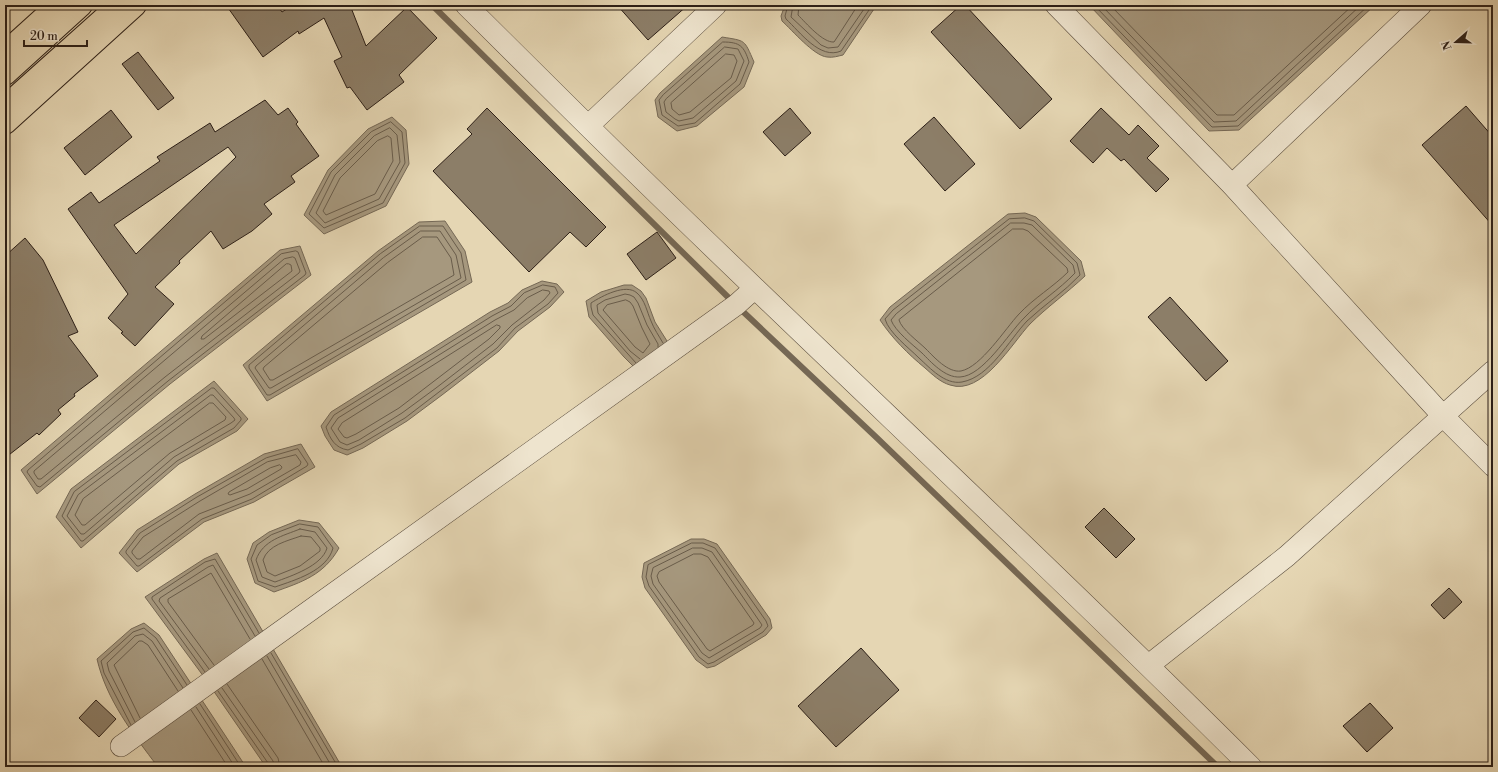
<svg xmlns="http://www.w3.org/2000/svg" width="1498" height="772" font-family="'Libre Bodoni',serif">
  <rect width="100%" height="100%" fill="#e5d6b3"/>
  <filter id="stains"><feTurbulence type="fractalNoise" baseFrequency=".005" numOctaves="4"/><feColorMatrix values="0 0 0 0 .2 0 0 0 0 .09 0 0 0 0 .02 0 0 0 .5 -.17"/></filter>
  <radialGradient id="worn" r=".72"><stop offset=".6" stop-color="#630" stop-opacity="0"/><stop offset="1" stop-color="#630" stop-opacity=".3"/></radialGradient>
  <path fill="#a6987e" stroke="#756855" d="M 785,5 L 873,5 L 874,9 L 843,55 C 838,56 833,58 827,57 C 814,56 792,30 782,21 L 781,16 Z
    M 1089,5 L 1375,5 L 1239,130 L 1209,131 Z
    M 722,37 C 746,41 744,39 754,62 L 744,87 L 697,126 L 677,131 L 658,117 L 655,100 L 660,93 Z
    M 392,117 L 406,130 L 409,164 L 386,206 L 324,234 L 304,215 L 328,170 L 368,129 Z
    M 1025,213 L 1036,217 L 1081,261 L 1085,276 C 1068,292 1046,308 1030,324 C 1012,343 982,396 950,385 C 940,382 933,375 925,368 C 908,354 892,338 880,320 L 890,307 L 1008,214 Z
    M 445,221 L 465,251 L 472,282 L 267,401 L 243,365 L 378,251 L 419,222 Z
    M 300,246 L 311,275 L 170,384 L 37,494 L 21,470 L 280,250 Z
    M 542,281 L 557,284 L 564,292 L 550,307 L 518,331 L 499,351 L 442,395 L 407,421 L 363,448 L 347,455 L 334,450 L 325,436 L 321,426 L 331,412 L 490,312 L 508,303 L 522,290 Z
    M 624,285 L 632,285 L 641,291 L 646,298 L 655,322 L 667,341 L 667,351 L 634,367 L 624,357 L 589,317 L 586,301 L 601,292 Z
    M 214,381 L 248,419 L 237,431 L 179,464 L 81,548 L 56,517 L 71,489 Z
    M 301,444 L 315,467 L 254,502 L 204,522 L 137,572 L 119,553 L 137,530 L 195,494 L 264,454 Z
    M 299,520 L 319,523 L 339,548 C 324,575 302,582 274,592 L 255,583 L 247,559 L 253,543 L 269,532 Z
    M 691,539 L 704,539 L 717,544 L 770,619 L 772,628 L 766,635 L 715,666 L 707,668 L 696,660 L 645,588 L 642,577 L 644,563 Z
    M 217,553 L 342,767 L 266,767 L 204,677 L 145,597 L 204,559 Z
    M 144,623 L 159,635 L 246,767 L 158,767 C 133,734 106,699 97,659 L 131,629 Z"/>
  <g fill="none" stroke-linecap="round" stroke-linejoin="round">
    <path stroke="#695c4a" stroke-width="1" d="M 788,5 L 785,16 L 786,19 C 800,32 820,60 841,51 L 869,10 L 869,5
      M 793,5 L 791,17 L 821,45 L 828,48 L 838,47 L 864,9 L 864,5
      M 799,5 L 798,15 C 806,23 823,43 834,42 L 836,39 L 858,5
      M 1094,5 L 1212,127 L 1238,126 L 1369,5
      M 1101,5 L 1214,122 L 1236,121 L 1361,5
      M 1110,5 L 1217,115 L 1234,115 L 1353,5
      M 723,42 C 740,42 744,46 749,62 L 740,84 L 695,123 L 678,126 L 662,115 L 659,100 L 663,95 Z
      M 725,47 L 738,49 L 744,61 L 736,81 L 693,118 L 679,121 L 675,119 L 666,112 L 664,102 L 666,99 Z
      M 726,54 L 734,55 L 737,61 L 731,78 L 690,112 L 679,115 L 672,109 L 671,103 Z
      M 391,122 L 402,132 L 405,163 L 383,203 L 324,228 L 309,214 L 331,172 L 371,132 Z
      M 390,128 L 397,135 L 400,162 L 379,199 L 325,223 L 316,213 L 335,175 L 374,136 Z
      M 388,136 L 391,138 L 393,161 L 375,194 L 326,215 L 323,211 L 340,178 L 377,141 Z
      M 1025,218 L 1034,221 L 1077,263 L 1080,275 C 1064,292 1044,305 1027,321 C 1009,340 990,377 962,382 C 945,385 930,368 919,358 C 909,348 889,333 885,319 L 893,310 L 1009,219 Z
      M 1011,223 L 1024,223 L 1032,225 L 1073,265 L 1075,273 C 1059,290 1039,302 1024,318 C 1008,334 983,376 960,377 C 945,378 931,362 922,353 C 913,345 895,331 891,320 L 896,314 Z
      M 420,226 L 443,226 L 461,253 L 466,280 L 270,395 L 267,395 L 249,368 L 249,365 L 380,254 Z
      M 1013,229 L 1023,229 L 1028,231 L 1067,268 L 1068,272 C 1053,287 1034,298 1019,314 C 1005,329 981,367 961,371 C 948,373 934,357 926,349 C 919,342 901,329 899,320 Z
      M 421,231 L 440,231 L 456,255 L 461,278 L 271,388 L 269,388 L 255,368 L 256,366 L 383,258 Z
      M 423,237 L 437,237 L 451,258 L 454,275 L 273,380 L 270,380 L 263,369 L 264,367 L 387,263 Z
      M 296,251 L 298,252 L 306,273 L 305,275 L 168,381 L 40,487 L 37,486 L 27,472 L 28,470 L 281,254 Z
      M 293,257 L 295,258 L 300,271 L 299,273 L 165,377 L 41,479 L 38,479 L 34,473 L 34,471 L 284,259 Z
      M 289,264 L 291,265 L 292,271 L 204,339 L 201,339 L 202,336 L 286,264 Z
      M 543,285 L 555,287 L 558,293 L 548,304 L 515,328 L 497,348 L 439,392 L 405,418 L 361,444 L 348,450 C 335,448 330,439 326,427 L 334,415 L 492,316 L 511,306 L 524,293 Z
      M 543,290 L 549,291 L 550,293 L 544,300 L 512,325 L 493,344 L 436,388 L 402,413 L 359,440 L 347,445 L 340,442 L 331,428 L 338,418 L 495,320 L 514,310 L 527,298 Z
      M 626,300 L 630,302 L 633,306 L 642,328 L 650,344 L 643,353 L 635,347 L 603,310 L 607,305 Z
      M 497,325 L 500,326 L 500,328 L 489,339 L 399,408 L 356,434 L 347,438 L 344,437 L 338,429 L 342,423 Z
      M 640,359 L 630,351 L 598,313 L 597,305 L 605,300 L 625,294 L 630,295 L 634,297 L 638,303 L 647,325 L 658,344 L 658,347
      M 636,363 L 593,315 L 591,307 L 591,303 C 602,296 626,283 637,293 C 645,300 647,312 651,321 C 654,329 659,336 663,343
      M 212,388 L 214,388 L 241,418 L 241,420 L 234,428 L 177,461 L 83,541 L 81,541 L 62,516 L 74,492 Z
      M 211,395 L 213,395 L 234,418 L 235,420 L 231,423 L 174,457 L 84,534 L 81,534 L 67,516 L 78,495 Z
      M 210,403 L 213,403 L 226,417 L 225,420 L 170,453 L 85,525 L 82,525 L 75,515 L 83,499 Z
      M 298,449 L 308,464 L 307,466 L 252,499 L 202,519 L 139,566 L 137,566 L 126,553 L 126,551 L 140,533 L 197,497 L 266,458 Z
      M 296,455 L 301,462 L 300,465 L 250,494 L 199,514 L 140,559 L 137,559 L 132,553 L 132,551 L 143,537 L 200,501 L 267,462 Z
      M 280,465 L 282,467 L 281,469 L 247,489 L 230,495 L 228,494 L 229,492 L 270,468 Z
      M 300,524 L 318,527 L 333,548 C 327,571 295,580 275,587 L 258,581 L 251,559 L 257,545 L 271,535 Z
      M 300,529 L 315,532 L 327,548 C 322,566 291,576 275,582 L 262,577 L 256,560 C 263,540 283,536 300,529 Z
      M 301,536 L 311,537 L 320,548 L 320,551 L 300,566 L 275,576 L 267,572 L 263,560 C 268,545 287,541 301,536 Z
      M 692,543 L 703,543 L 715,548 L 766,621 L 768,626 L 763,632 L 714,662 L 708,664 L 699,657 L 649,586 L 646,577 L 648,565 Z
      M 693,548 L 702,548 L 712,552 L 762,625 L 760,628 L 709,658 L 702,653 L 653,584 L 651,576 L 653,568 Z
      M 694,554 L 701,554 L 708,557 L 754,623 L 753,625 L 710,651 L 707,649 L 659,582 L 657,576 L 659,572 Z
      M 271,653 L 338,767
      M 267,656 L 332,767
      M 262,659 L 325,767
      M 214,665 L 168,602 L 168,599 L 211,573 L 250,639
      M 209,669 L 159,601 L 160,598 L 208,567 L 213,565 L 255,636
      M 205,672 L 152,599 L 152,597 L 205,562 L 215,559 L 259,633
      M 227,684 L 278,758 L 280,767
      M 222,688 L 273,761 L 274,767
      M 218,691 L 268,763 L 269,767
      M 200,704 L 241,767
      M 196,707 L 235,767
      M 191,710 L 228,767
      M 140,718 L 114,665 L 139,641 L 142,641 L 148,645 L 178,691
      M 135,722 L 109,671 L 107,663 L 135,636 L 143,634 L 152,641 L 183,688
      M 131,725 L 104,673 L 101,661 L 133,632 L 144,628 L 156,638 L 187,685"/>
    <path stroke="#756855" stroke-width="6" d="M 432,5 L 736,305 L 877,438 L 1218,767"/>
  </g>
  <path fill="#8c7e68" stroke="#2c1f17" fill-rule="evenodd" d="M 226,5 L 277,5 L 282,12 L 293,5 L 350,5 L 366,46 L 407,7 L 437,38 L 399,75 L 404,82 L 367,110 L 350,87 L 347,88 L 334,61 L 342,57 L 324,18 L 299,34 L 298,31 L 263,57 Z
    M 617,5 L 688,5 L 648,40 Z
    M 961,5 L 965,5 L 1052,99 L 1020,129 L 931,32 Z
    M 138,52 L 174,98 L 158,110 L 122,64 Z
    M 265,100 L 278,115 L 288,108 L 298,122 L 296,124 L 319,156 L 291,176 L 295,182 L 264,204 L 272,214 L 252,231 L 223,249 L 211,231 L 179,261 L 180,263 L 155,287 L 174,304 L 135,346 L 121,333 L 123,332 L 108,318 L 128,294 L 68,209 L 91,192 L 99,203 L 160,161 L 157,157 L 210,123 L 215,132 ZM 228,147 L 236,157 L 136,254 L 114,225 Z
    M 1466,106 L 1493,137 L 1493,226 L 1422,145 Z
    M 487,108 L 606,227 L 586,247 L 570,232 L 529,272 L 433,171 L 472,134 L 467,129 Z
    M 790,108 L 811,133 L 785,156 L 763,132 Z
    M 1101,108 L 1129,135 L 1138,125 L 1159,146 L 1147,158 L 1169,179 L 1156,192 L 1124,159 L 1121,161 L 1107,148 L 1093,163 L 1070,141 Z
    M 111,110 L 132,137 L 85,175 L 64,148 Z
    M 934,117 L 975,164 L 945,191 L 904,144 Z
    M 657,232 L 676,258 L 646,280 L 627,254 Z
    M 25,238 L 43,260 L 78,332 L 68,336 L 98,376 L 74,394 L 75,396 L 58,410 L 61,414 L 39,435 L 37,433 L 5,458 L 5,256 Z
    M 1170,297 L 1228,361 L 1206,381 L 1148,317 Z
    M 1104,508 L 1135,539 L 1116,558 L 1085,527 Z
    M 1449,588 L 1462,602 L 1444,619 L 1431,605 Z
    M 861,648 L 899,690 L 836,747 L 798,706 Z
    M 96,700 L 116,719 L 99,737 L 79,718 Z
    M 1370,703 L 1393,728 L 1367,752 L 1343,726 Z"/>
  <g fill="none" stroke-linecap="round" stroke-linejoin="round">
    <g stroke="#5a4d3e" stroke-width="22">
      <path id="minor" d="M 466,5 L 588,126
        M 716,5 L 588,126 C 807,342 1034,550 1251,767
        M 1056,5 L 1232,185 L 1442,415 L 1493,466
        M 1232,185 L 1421,5
        M 1149,665 L 1287,556 L 1493,371
        M 121,746 L 736,305 L 755,288"/>
    </g>
    <g stroke="#2c1f17" stroke-width="24">
      <path id="primary" d="M 5,53 L 58,5
        M 5,123 L 135,5"/>
    </g>
    <g stroke="#2c1f17" stroke-width="24">
      <path id="trunk" d="M 5,74 L 81,5
        M 5,107 L 119,5"/>
    </g>
    <use href="#minor" stroke="#eee4ce" stroke-width="21"/>
    <use href="#primary" stroke="#e5d6b3" stroke-width="22"/>
    <use href="#trunk" stroke="#e5d6b3" stroke-width="22"/>
  </g>
  <rect width="1498" height="772" fill="none" stroke="#e5d6b3" stroke-width="20"/>
  <rect x="6" y="6" width="1486" height="760" fill="none" stroke="#2c1f17" stroke-width="2"/>
  <rect x="10" y="10" width="1478" height="752" fill="none" stroke="#2c1f17"/>
  <g transform="translate(1456 42) rotate(250)" stroke="#eee4ce" stroke-width="3" paint-order="stroke">
  <path d="M0-3L7 15L0 10L-7 15Z" fill="#2c1f17"/>
  <text y="-6" font-size="11" font-weight="bold" text-anchor="middle" fill="#2c1f17">N</text>
  </g>
  <path d="M24 40v6h63v-6" fill="none" stroke="#2c1f17" stroke-width="2"/>
  <text x="30" y="40" font-size="12" fill="#2c1f17" stroke="#eee4ce" stroke-width="3" paint-order="stroke">20 m</text>
  <rect width="100%" height="100%" filter="url(#stains)"/>
  <rect width="100%" height="100%" fill="url(#worn)"/>
</svg>
